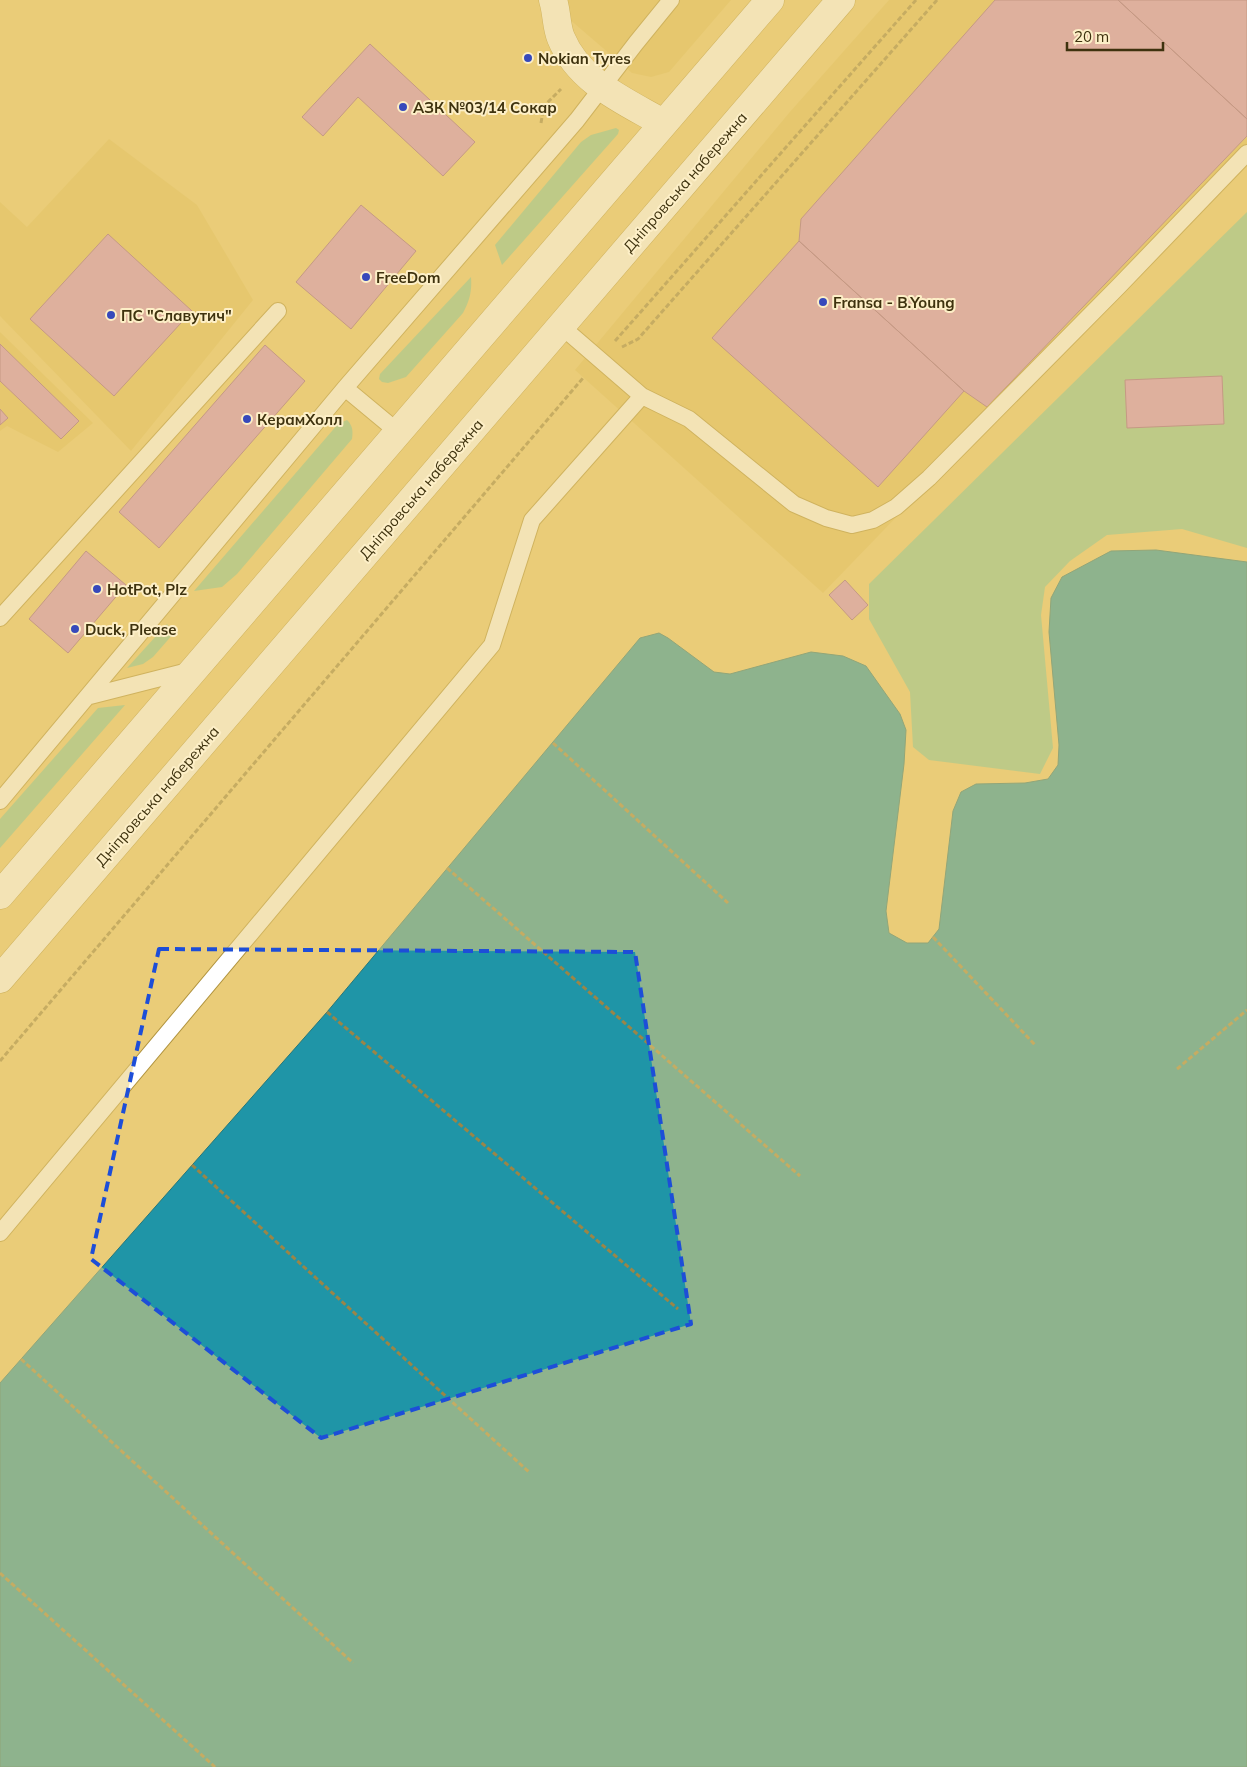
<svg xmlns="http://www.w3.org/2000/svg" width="1247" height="1767" font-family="Mulish,sans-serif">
  <rect width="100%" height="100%" fill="#eacc78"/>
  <path fill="#e2c263" d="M 547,0 L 731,0 L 669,72 L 651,77 L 632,73 Z
    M 889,0 L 1247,0 L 1247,154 L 823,593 L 575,370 L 789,113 Z
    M 109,139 L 197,205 L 253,300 L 131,451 L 0,316 L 0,202 L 27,227 Z
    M 0,332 L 93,423 L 58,452 L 7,426 L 0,431 Z"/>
  <path fill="#8bc799" d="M 616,128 L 619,130 L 618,134 L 502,265 L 495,245 L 581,142 L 591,135 Z
    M 1247,212 L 1247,548 L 1182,529 L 1107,535 L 1070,561 L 1045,587 L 1041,615 L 1053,748 L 1040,774 L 929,760 L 913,747 L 910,692 L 869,619 L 869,584 Z
    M 471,277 C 472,291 470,300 463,313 L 406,377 L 388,383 L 382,382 L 379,379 L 380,374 Z
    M 347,420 C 353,426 353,431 352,439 L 237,574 L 222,587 L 194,591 L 338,424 Z
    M 167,624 L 174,633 L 153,657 L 143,664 L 127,668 Z
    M 125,705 L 0,848 L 0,819 L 98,708 Z"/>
  <path fill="#1f95a7" stroke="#287779" d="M 1156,550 L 1247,562 L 1247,1767 L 0,1767 L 0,1383 L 327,1012 L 640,638 L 659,633 L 668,638 L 714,672 L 730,674 L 811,652 L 843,656 L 866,666 L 900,714 L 906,730 L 904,764 L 886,911 L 889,933 L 907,943 L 928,943 L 939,929 L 953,811 L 961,792 L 976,784 L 1025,783 L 1048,779 L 1058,765 L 1059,745 L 1049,632 L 1051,598 L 1062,577 L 1111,551 Z"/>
  <path fill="#d18fc9" stroke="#995b92" d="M 995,0 L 1118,0 L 1247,119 L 1247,136 L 987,407 L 964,391 L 799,241 L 801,219 Z
    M 1118,0 L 1247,0 L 1247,119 Z
    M 370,44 L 475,142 L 443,176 L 358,97 L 323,136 L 302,117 Z
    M 361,205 L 416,251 L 351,329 L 296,282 Z
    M 108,234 L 192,311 L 114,396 L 30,319 Z
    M 799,241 L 964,391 L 878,487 L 712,338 Z
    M 0,344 L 79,421 L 61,439 L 0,381 Z
    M 265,345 L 305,381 L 159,548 L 119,512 Z
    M 1222,376 L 1224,424 L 1127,428 L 1125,380 Z
    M 0,409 L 8,418 L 0,425 Z
    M 86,551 L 126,585 L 68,653 L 29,619 Z
    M 845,580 L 868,605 L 852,620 L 829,595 Z"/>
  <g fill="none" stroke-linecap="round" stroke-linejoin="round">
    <g stroke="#b1943f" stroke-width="18">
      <path id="lane" d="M 561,326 L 642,396 L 689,419 L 794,504 L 826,518 L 852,525 L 873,520 L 896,507 L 929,478 L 1119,286 L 1247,153
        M 345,388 L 398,432
        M 0,618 L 278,311
        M 90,696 L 192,670
        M 0,801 L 345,388 L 577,120 L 636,43 L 671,0
        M 0,1233 L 492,645 L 532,520 L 642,396"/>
    </g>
    <g stroke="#b1943f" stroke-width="29">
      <path id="street" d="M 553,0 C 557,12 556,26 561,38 C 579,82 625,101 663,123"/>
    </g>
    <g stroke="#b1943f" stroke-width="29">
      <path id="secondary" d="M 0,895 L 770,0
        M 0,979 L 841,0"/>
    </g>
    <path stroke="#9b8547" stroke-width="3" stroke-dasharray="5 2.5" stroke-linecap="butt" d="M 541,123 L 544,106 L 561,89
      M 615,341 L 916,0
      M 622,347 L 638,339 L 937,0
      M 553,743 L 728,903
      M 447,868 L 800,1176
      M 933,937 L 1036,1046
      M 327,1012 L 678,1309
      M 0,1061 L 583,378
      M 1177,1069 L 1247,1010
      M 192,1165 L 529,1472
      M 21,1359 L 353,1663
      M 0,1573 L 215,1767"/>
    <use href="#lane" stroke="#fff" stroke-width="16"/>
    <use href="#street" stroke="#fff" stroke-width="28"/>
    <use href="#secondary" stroke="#fff" stroke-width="28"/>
  </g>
  <path d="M0 0H1247V1767H0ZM 159,949 L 635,952 L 691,1324 L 321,1438 L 91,1259 Z" fill="#eacc78" fill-opacity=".55" fill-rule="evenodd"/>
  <path fill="none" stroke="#1d4ed8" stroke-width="4" stroke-dasharray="10 6" stroke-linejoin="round" d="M 159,949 L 635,952 L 691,1324 L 321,1438 L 91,1259 Z"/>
  <g fill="#3749bb" stroke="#fdefc7" stroke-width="2">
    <circle cx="528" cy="58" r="5"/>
    <circle cx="403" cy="107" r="5"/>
    <circle cx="366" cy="277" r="5"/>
    <circle cx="823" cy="302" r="5"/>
    <circle cx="111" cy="315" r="5"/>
    <circle cx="247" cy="419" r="5"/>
    <circle cx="97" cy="589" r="5"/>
    <circle cx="75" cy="629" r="5"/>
  </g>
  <g text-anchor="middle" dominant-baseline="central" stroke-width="4" stroke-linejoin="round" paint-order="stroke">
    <g font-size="15" font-weight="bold" fill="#3e320e" stroke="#fdefc7" text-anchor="start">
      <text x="538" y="58">Nokian Tyres</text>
      <text x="413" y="107">АЗК №03/14 Сокар</text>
      <text x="376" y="277">FreeDom</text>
      <text x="833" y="302">Fransa - B.Young</text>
      <text x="121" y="315">ПС "Славутич"</text>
      <text x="257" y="419">КерамХолл</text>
      <text x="107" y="589">HotPot, Plz</text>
      <text x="85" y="629">Duck, Please</text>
    </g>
    <g font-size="15" fill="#3e320e" stroke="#fdefc7">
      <text transform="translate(685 182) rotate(-49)">Дніпровська набережна</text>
      <text transform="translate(421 489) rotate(-49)">Дніпровська набережна</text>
      <text transform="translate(157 796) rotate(-49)">Дніпровська набережна</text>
    </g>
  </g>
  <path d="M1067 42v8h96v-8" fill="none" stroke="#3e320e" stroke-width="2.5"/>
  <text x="1074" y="42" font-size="15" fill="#3e320e" stroke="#fdefc7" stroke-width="4" paint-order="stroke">20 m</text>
</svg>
